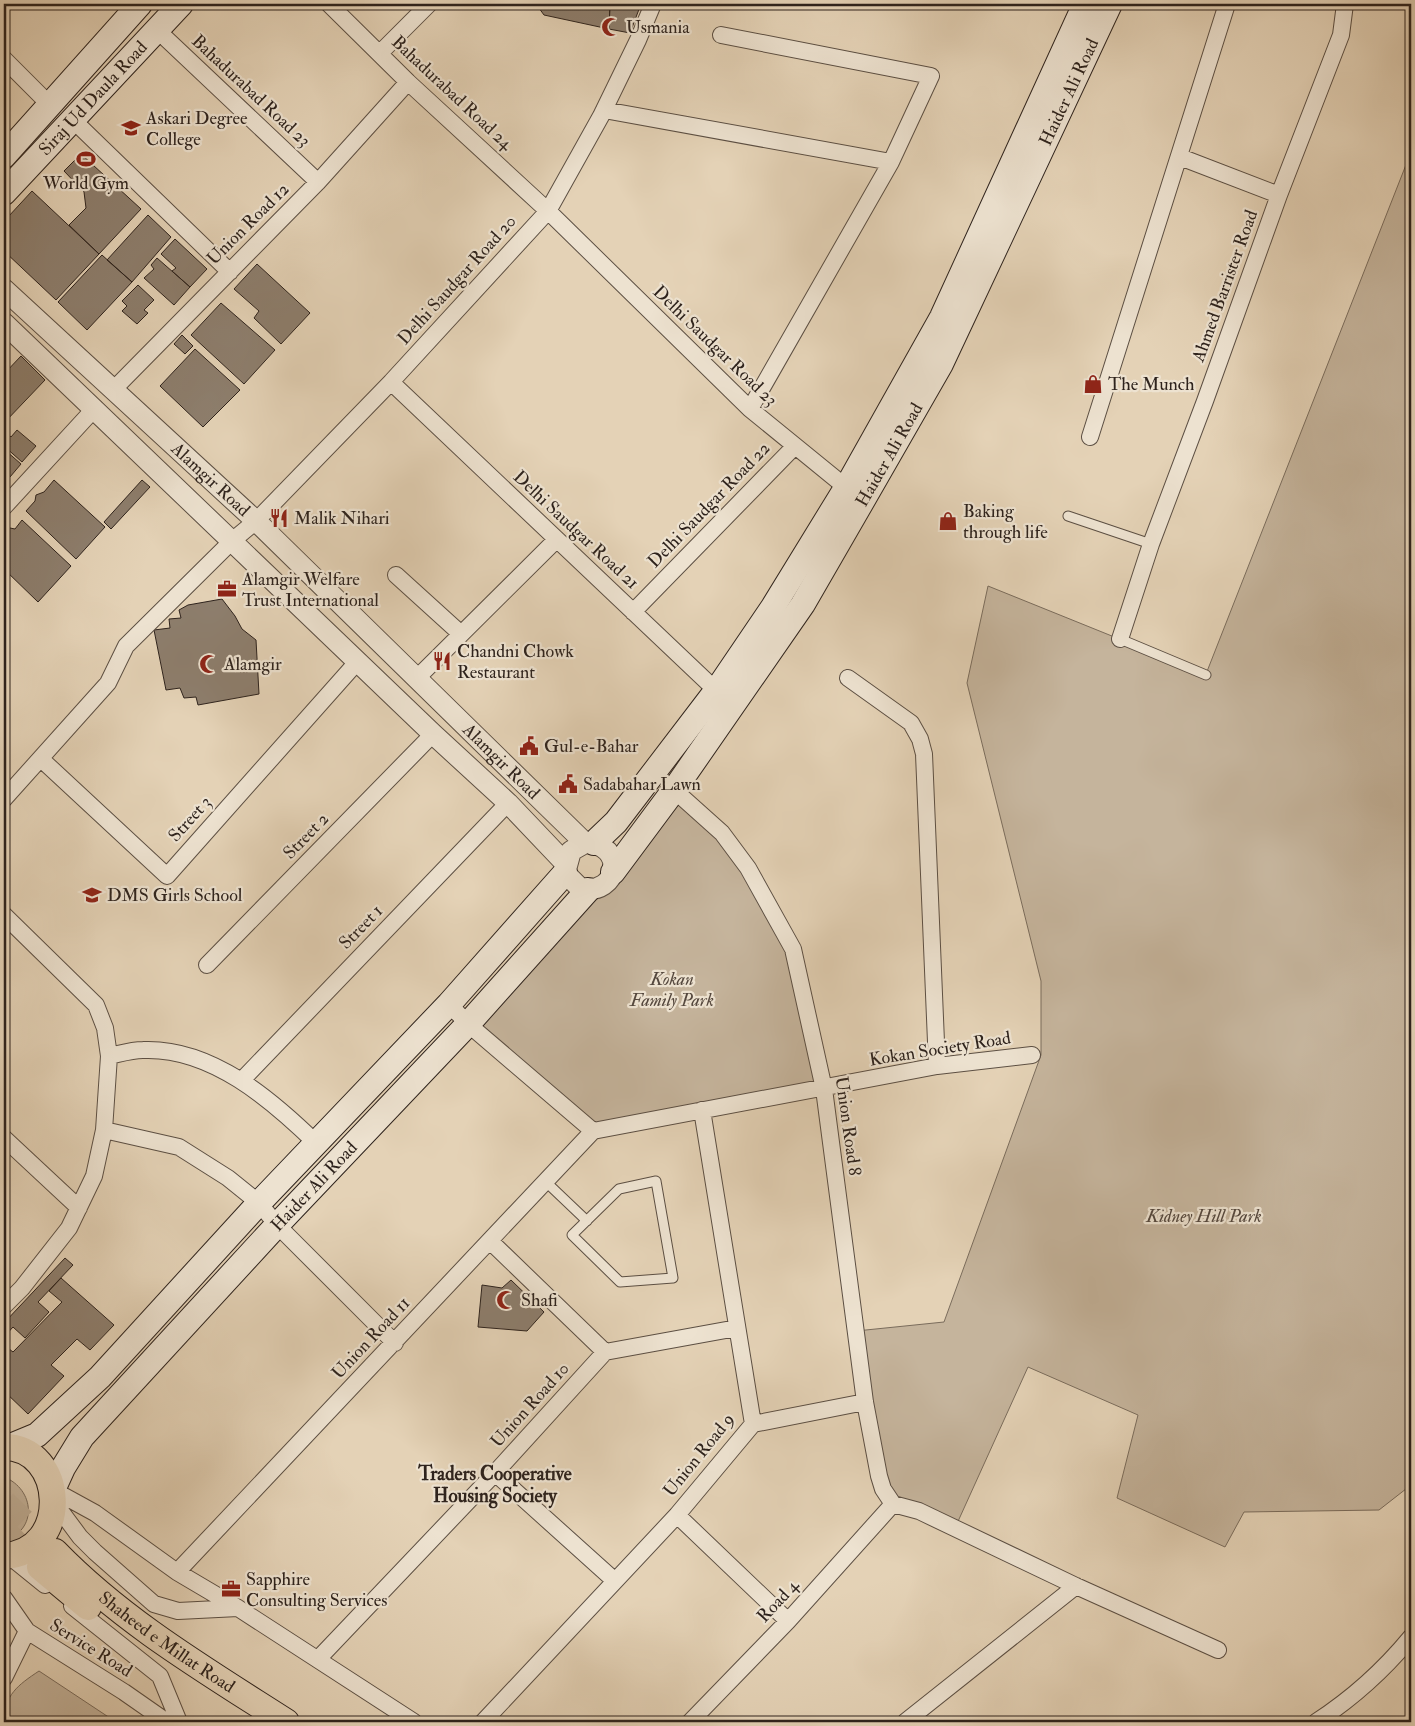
<svg xmlns="http://www.w3.org/2000/svg" width="1415" height="1726" font-family="'IM FELL Double Pica',serif">
  <rect width="100%" height="100%" fill="#e4d2b6"/>
  <filter id="stains"><feTurbulence type="fractalNoise" baseFrequency=".004" numOctaves="4"/><feColorMatrix values="0 0 0 0 .2 0 0 0 0 .09 0 0 0 0 .02 0 0 0 .5 -.17"/></filter>
  <radialGradient id="worn" r=".72"><stop offset=".6" stop-color="#630" stop-opacity="0"/><stop offset="1" stop-color="#630" stop-opacity=".3"/></radialGradient>
  <path fill="#c5b49c" stroke="#7a6c5c" d="M 1411,152 L 1411,1485 L 1379,1510 L 1244,1512 L 1225,1547 L 1117,1498 L 1138,1415 L 1028,1367 L 955,1528 L 893,1504 L 856,1331 L 944,1322 L 1041,1055 L 1041,981 L 967,683 L 988,586 L 1206,674 Z
    M 674,790 L 722,833 L 793,949 L 824,1089 L 593,1131 L 468,1024 Z
    M 4,1477 C 35,1489 38,1531 4,1540 Z
    M 39,1671 L 116,1722 L 4,1722 C 4,1695 18,1685 39,1671 Z"/>
  <path fill="#8d7e6d" stroke="#2e231d" d="M 536,4 L 610,4 L 609,29 L 544,15 Z
    M 610,4 L 641,4 L 630,33 L 609,29 Z
    M 81,154 L 141,209 L 99,254 L 69,225 L 86,208 L 84,192 L 64,171 Z
    M 32,191 L 99,254 L 56,300 L 4,251 L 8,217 Z
    M 148,215 L 171,237 L 132,282 L 107,260 Z
    M 175,239 L 207,269 L 190,287 L 172,271 L 176,268 L 161,254 Z
    M 102,255 L 132,282 L 87,330 L 58,302 Z
    M 157,258 L 190,287 L 174,305 L 144,278 L 154,269 L 151,265 Z
    M 257,264 L 310,313 L 281,344 L 254,318 L 259,311 L 234,289 Z
    M 138,285 L 154,300 L 144,310 L 148,313 L 137,324 L 122,311 L 127,306 L 122,301 Z
    M 221,303 L 275,350 L 244,384 L 191,335 Z
    M 182,335 L 193,346 L 185,354 L 174,344 Z
    M 195,349 L 240,390 L 203,427 L 160,386 Z
    M 21,356 L 45,380 L 4,423 L 4,374 Z
    M 4,430 L 11,437 L 17,430 L 36,446 L 22,462 L 4,446 Z
    M 5,450 L 21,464 L 10,477 L 4,471 Z
    M 54,480 L 105,527 L 76,559 L 26,511 L 35,501 L 36,495 L 44,492 Z
    M 142,480 L 150,487 L 111,529 L 104,522 Z
    M 22,520 L 71,566 L 38,602 L 4,569 L 4,534 L 10,528 L 15,529 Z
    M 222,599 L 235,616 L 242,629 L 256,640 L 259,694 L 198,705 L 196,697 L 184,698 L 180,688 L 166,690 L 154,630 L 170,628 L 169,619 L 181,618 L 179,610 L 188,605 Z
    M 65,1258 L 73,1265 L 38,1302 L 49,1312 L 25,1338 L 13,1327 L 4,1337 L 4,1323 Z
    M 61,1278 L 114,1325 L 90,1350 L 77,1339 L 51,1365 L 64,1376 L 28,1414 L 4,1391 L 4,1345 L 13,1352 L 62,1302 L 49,1291 Z
    M 511,1280 L 544,1312 L 527,1331 L 478,1327 L 482,1285 L 502,1288 Z"/>
  <g fill="none" stroke-linecap="round" stroke-linejoin="round">
    <path stroke="#c0af97" stroke-width="26" stroke-dasharray="26 13" stroke-linecap="butt" d="M 4,1503 L 55,1552
      M 4,1532 L 38,1565"/>
    <g stroke="#5c4f43" stroke-width="11">
      <path id="service" d="M 1068,516 L 1151,544
        M 1120,639 L 1206,675
        M 545,1181 L 587,1221
        M 656,1181 L 673,1278 L 620,1282 L 572,1235 L 619,1189 Z"/>
    </g>
    <g stroke="#5c4f43" stroke-width="18">
      <path id="minor" d="M 329,4 L 408,82 L 548,211 L 750,409 L 853,493
        M 156,29 L 318,182
        M 721,35 L 931,76 L 891,162 L 750,409
        M 380,53 L 429,4
        M 4,59 L 49,104
        M 604,110 L 891,162
        M 72,119 L 230,272
        M 1180,157 L 1279,195
        M 391,382 L 722,696
        M 113,390 L 318,182 L 408,82
        M 1090,437 L 1227,4
        M 4,507 L 95,408
        M 396,575 L 461,634
        M 633,612 L 794,447
        M 1120,639 L 1151,544 L 1205,401 L 1279,195 L 1341,35 L 1345,4
        M 417,678 L 556,540
        M 848,678 L 911,723 L 920,739 L 924,754 L 937,1066
        M 41,759 L 167,876 L 358,661
        M 674,790 L 722,833 L 748,868 L 793,949 L 824,1089 L 865,1402 L 879,1476 L 883,1489 L 893,1504
        M 4,799 L 108,683 L 126,646 L 232,541 L 256,521 L 391,382 L 548,211 L 601,116 L 638,40 L 653,4
        M 4,915 L 96,1005 L 105,1028 L 109,1056 L 104,1130 L 94,1176 L 69,1228 L 22,1288 L 4,1306
        M 207,965 L 433,734
        M 449,1004 L 468,1024 L 593,1131
        M 109,1056 C 119,1054 131,1050 143,1050 C 211,1047 272,1100 317,1144
        M 242,1080 L 508,803
        M 104,1130 L 179,1147 L 228,1178 L 259,1203 L 277,1225 L 395,1343
        M 593,1131 L 937,1066 L 1032,1055
        M 4,1138 L 79,1208
        M 490,1241 L 605,1352 L 737,1328
        M 753,1424 L 865,1402
        M 495,1473 L 615,1581
        M 53,1490 L 95,1513 L 177,1572 L 238,1608 L 414,1722
        M 54,1502 L 80,1537 L 95,1552 L 154,1604 L 178,1611 L 238,1608
        M 893,1504 L 919,1511 L 1076,1586 L 1218,1650
        M 677,1515 L 788,1621
        M 8,1555 L 45,1585
        M 177,1572 L 593,1131
        M 4,1598 L 27,1631 L 124,1692 L 167,1722
        M 72,1606 L 160,1676 L 179,1722
        M 318,1659 L 495,1473 L 605,1352
        M 4,1678 L 27,1631
        M 483,1722 L 677,1515 L 753,1424 L 702,1110
        M 690,1722 L 788,1621 L 893,1504
        M 905,1722 L 1076,1586
        M 1316,1722 C 1353,1698 1383,1671 1411,1637"/>
    </g>
    <g stroke="#5c4f43" stroke-width="22">
      <g id="tertiary">
        <path id="s1" d="M 4,289 L 256,521 L 585,843"/>
        <path d="M 4,323 L 433,734 L 508,803 L 566,864"/>
        <path d="M 585,843 C 627,843 620,897 580,888 L 565,873 L 571,851 Z"/>
      </g>
    </g>
    <g stroke="#2e231d" stroke-width="26">
      <g id="secondary">
        <path d="M 4,156 L 140,4"/>
        <path id="s2" d="M 4,193 L 181,4"/>
        <path d="M 594,843 L 616,822 L 716,691 L 773,607 L 846,488 L 942,317 L 1085,4"/>
        <path id="s3" d="M 613,872 L 674,790 L 803,604 L 863,500 L 941,364 L 1110,4"/>
        <path d="M 8,1447 L 37,1435 L 100,1377 L 259,1203 L 449,1004 L 565,873"/>
        <path id="s4" d="M 53,1490 L 63,1468 L 82,1437 L 277,1225 L 468,1024 L 588,890"/>
      </g>
    </g>
    <g stroke="#2e231d" stroke-width="28">
      <g id="primary">
        <path d="M 4,1447 C 66,1447 72,1552 4,1556"/>
        <path id="s5" d="M 55,1552 C 122,1621 205,1670 286,1722"/>
        <path d="M 40,1567 L 88,1607"/>
      </g>
    </g>
    <use href="#service" stroke="#ede2d0" stroke-width="9"/>
    <use href="#minor" stroke="#ede2d0" stroke-width="16"/>
    <use href="#tertiary" stroke="#ede2d0" stroke-width="20"/>
    <use href="#secondary" stroke="#ede2d0" stroke-width="24"/>
    <use href="#primary" stroke="#e4d2b6" stroke-width="26"/>
  </g>
  <defs>
    <g id="mosque-bare" transform="scale(1.5)"><path d="M3.5-4.9A6 6 0 1 0 3.5 4.9A5 5 0 1 1 3.5-4.9Z" fill="#8f2418" stroke="#ede2d0" stroke-width="2.5" paint-order="stroke"/></g>
    <g id="university-bare" transform="scale(1.5)"><path d="M0-5L7-2L0 1L-7-2ZM-4 1L0 2.5L4 1V4Q0 6-4 4Z" fill="#8f2418" stroke="#ede2d0" stroke-width="2.5" paint-order="stroke"/></g>
    <g id="stadium-bare" transform="scale(1.5)"><path d="M0-5a6.5 5 0 1 0 0 10a6.5 5 0 1 0 0-10ZM-3.5-1.8h7v3.6h-7Z" fill="#8f2418" stroke="#ede2d0" stroke-width="2.5" paint-order="stroke"/></g>
    <g id="shop-bare" transform="scale(1.5)"><path d="M-5-2.5h2.3a2.7 3.5 0 0 1 5.4 0H5L5.5 6h-11ZM-1.5-2.5h3a1.5 2.3 0 0 0-3 0Z" fill="#8f2418" stroke="#ede2d0" stroke-width="2.5" paint-order="stroke"/></g>
    <g id="restaurant-bare" transform="scale(1.5)"><path d="M-5-6h1v4h1v-4h1v4h1v-4h1v5L-1.5 .5V6h-2V.5L-5-1ZM5-6V6H3V1.5H1.5Q1.5-4 5-6Z" fill="#8f2418" stroke="#ede2d0" stroke-width="2.5" paint-order="stroke"/></g>
    <g id="office-bare" transform="scale(1.5)"><path d="M-6-3h4V-5.5h4V-3h4V5H-6ZM-1-4.5V-3h2v-1.5ZM-6 0V1H6V0Z" fill="#8f2418" stroke="#ede2d0" stroke-width="2.5" paint-order="stroke"/></g>
    <g id="civic-bare" transform="scale(1.5)"><path d="M-.6-6.5H3V-4.5H.6V-3L4-1V1h2V6H-6V1h2V-1L-.6-3ZM-1.2 2.5V6h2.4V2.5Z" fill="#8f2418" stroke="#ede2d0" stroke-width="2.5" paint-order="stroke"/></g>
    <g id="school-bare" transform="scale(1.5)"><path d="M0-5L7-2L0 1L-7-2ZM-4 1L0 2.5L4 1V4Q0 6-4 4Z" fill="#8f2418" stroke="#ede2d0" stroke-width="2.5" paint-order="stroke"/></g>
  </defs>
  <g fill-rule="evenodd">
    <use href="#mosque-bare" x="611" y="27"/>
    <use href="#university-bare" x="131" y="128"/>
    <use href="#stadium-bare" x="86" y="159"/>
    <use href="#shop-bare" x="1093" y="384"/>
    <use href="#restaurant-bare" x="279" y="518"/>
    <use href="#shop-bare" x="948" y="521"/>
    <use href="#office-bare" x="227" y="589"/>
    <use href="#restaurant-bare" x="442" y="661"/>
    <use href="#mosque-bare" x="209" y="664"/>
    <use href="#civic-bare" x="529" y="746"/>
    <use href="#civic-bare" x="568" y="784"/>
    <use href="#school-bare" x="92" y="895"/>
    <use href="#mosque-bare" x="506" y="1300"/>
    <use href="#office-bare" x="231" y="1589"/>
  </g>
  <g text-anchor="middle" dominant-baseline="central" stroke-width="4.5" stroke-linejoin="round" paint-order="stroke">
    <g font-size="18" fill="#2e231d" stroke="#ede2d0" text-anchor="start">
      <text x="626" y="27">Usmania</text>
      <text x="146" y="118">Askari Degree<tspan x="146" dy="21">College</tspan></text>
      <text x="86" y="183" text-anchor="middle">World Gym</text>
      <text x="1108" y="384">The Munch</text>
      <text x="963" y="511">Baking<tspan x="963" dy="21">through life</tspan></text>
      <text x="294" y="518">Malik Nihari</text>
      <text x="242" y="579">Alamgir Welfare<tspan x="242" dy="21">Trust International</tspan></text>
      <text x="457" y="651">Chandni Chowk<tspan x="457" dy="21">Restaurant</tspan></text>
      <text x="224" y="664">Alamgir</text>
      <text x="544" y="746">Gul-e-Bahar</text>
      <text x="583" y="784">Sadabahar Lawn</text>
      <text x="107" y="895">DMS Girls School</text>
      <text x="521" y="1300">Shafi</text>
      <text x="246" y="1579">Sapphire<tspan x="246" dy="21">Consulting Services</tspan></text>
    </g>
    <g font-size="18" fill="#2e231d" stroke="#ede2d0">
      <text transform="translate(251 91) rotate(43)">Bahadurabad Road 23</text>
      <text stroke="none"><textPath href="#s3" startOffset="906">Haider Ali Road</textPath></text>
      <text transform="translate(452 93) rotate(43)">Bahadurabad Road 24</text>
      <text stroke="none"><textPath href="#s2" startOffset="130">Siraj Ud Daula Road</textPath></text>
      <text transform="translate(248 224) rotate(-45)">Union Road 12</text>
      <text transform="translate(457 280) rotate(-48)">Delhi Saudgar Road 20</text>
      <text transform="translate(1225 286) rotate(-70)">Ahmed Barrister Road</text>
      <text transform="translate(715 346) rotate(44)">Delhi Saudgar Road 23</text>
      <text stroke="none"><textPath href="#s3" startOffset="501">Haider Ali Road</textPath></text>
      <text stroke="none"><textPath href="#s1" startOffset="281">Alamgir Road</textPath></text>
      <text transform="translate(709 505) rotate(-46)">Delhi Saudgar Road 22</text>
      <text transform="translate(576 530) rotate(43)">Delhi Saudgar Road 21</text>
      <text stroke="none"><textPath href="#s1" startOffset="686">Alamgir Road</textPath></text>
      <text transform="translate(190 819) rotate(-48)">Street 3</text>
      <text transform="translate(306 836) rotate(-46)">Street 2</text>
      <text transform="translate(361 927) rotate(-46)">Street 1</text>
      <text transform="translate(940 1049) rotate(-9)">Kokan Society Road</text>
      <text transform="translate(848 1126) rotate(82)">Union Road 8</text>
      <text stroke="none"><textPath href="#s4" startOffset="402">Haider Ali Road</textPath></text>
      <text transform="translate(371 1338) rotate(-47)">Union Road 11</text>
      <text transform="translate(530 1405) rotate(-48)">Union Road 10</text>
      <text transform="translate(699 1455) rotate(-51)">Union Road 9</text>
      <text transform="translate(778 1601) rotate(-47)">Road 4</text>
      <text stroke="none"><textPath href="#s5" startOffset="144">Shaheed e Millat Road</textPath></text>
      <text transform="translate(91 1648) rotate(32)">Service Road</text>
    </g>
    <g font-size="18" font-style="italic" fill="#54473d" stroke="#ede2d0">
      <text x="672" y="979">Kokan<tspan x="672" dy="21">Family Park</tspan></text>
      <text x="1204" y="1216">Kidney Hill Park</text>
    </g>
    <g font-size="19" font-weight="bold" fill="#2e231d" stroke="#ede2d0">
      <text x="495" y="1474">Traders Cooperative<tspan x="495" dy="22">Housing Society</tspan></text>
    </g>
  </g>
  <rect width="1415" height="1726" fill="none" stroke="#e4d2b6" stroke-width="20"/>
  <rect x="5" y="5" width="1405" height="1716" fill="none" stroke="#2e231d" stroke-width="2.5"/>
  <rect x="10" y="10" width="1395" height="1706" fill="none" stroke="#2e231d"/>
  <rect width="100%" height="100%" filter="url(#stains)"/>
  <rect width="100%" height="100%" fill="url(#worn)"/>
</svg>
